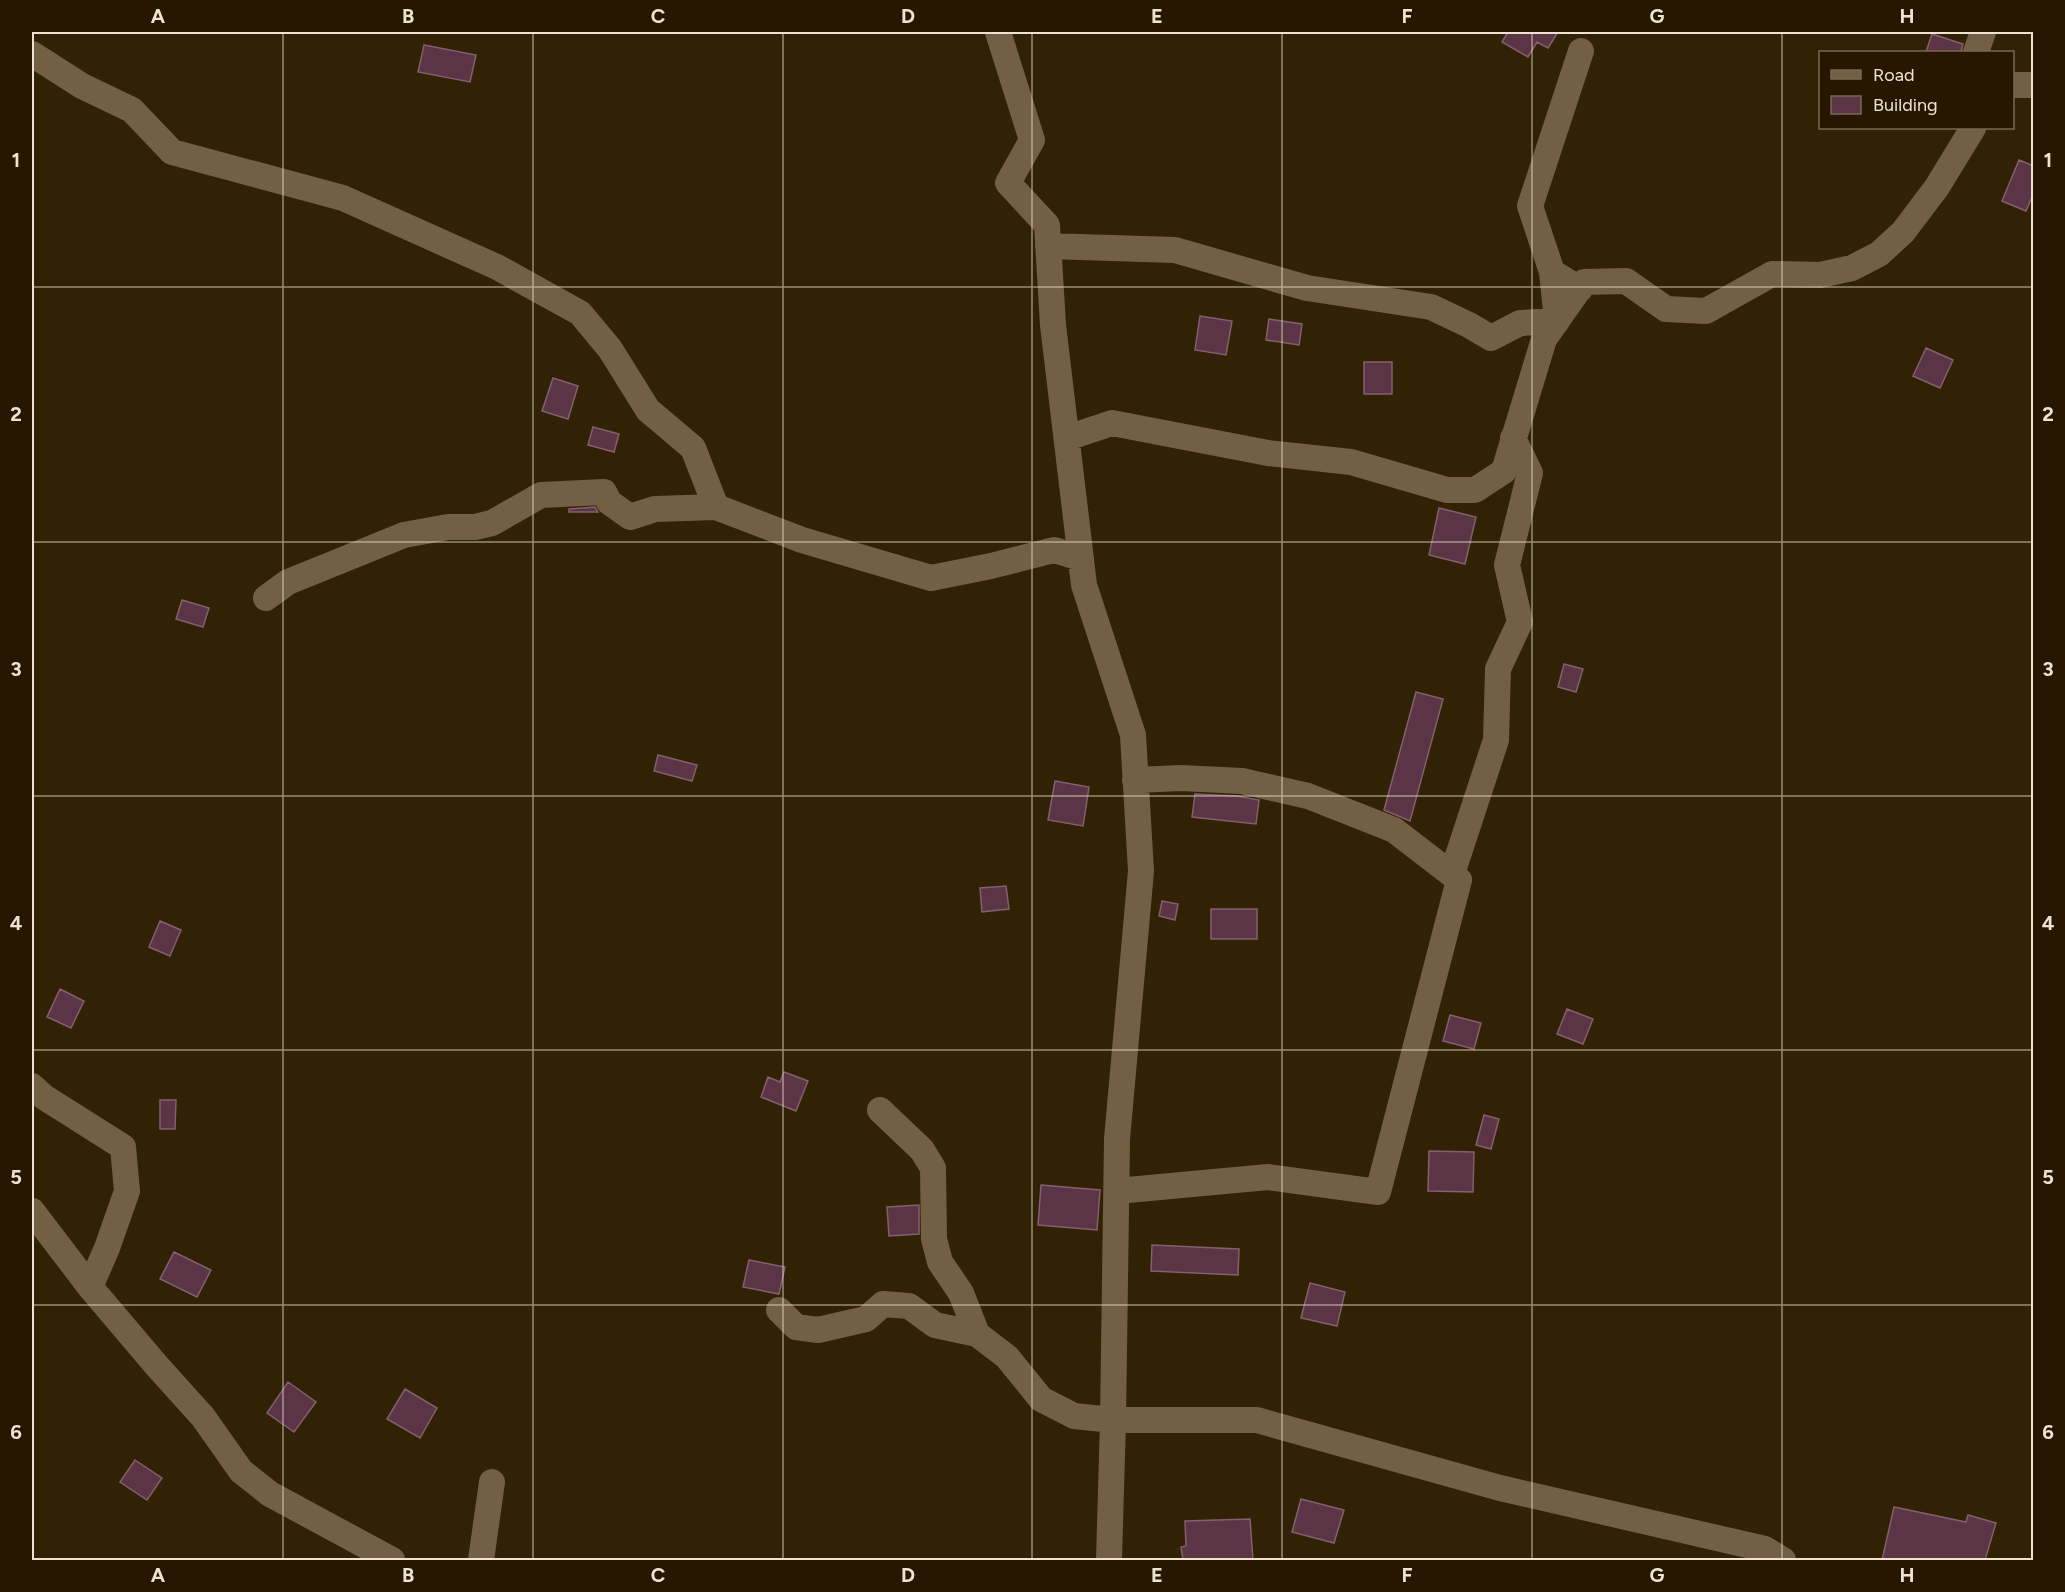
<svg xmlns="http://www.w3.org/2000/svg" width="2065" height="1592" font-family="Figtree,sans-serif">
  <rect width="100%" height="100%" fill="#312105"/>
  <path fill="#5b3545" stroke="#82606d" stroke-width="1.5" d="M 1508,32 L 1558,32 L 1548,48 L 1537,42 L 1528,57 L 1502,42 Z
    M 1932,34 L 1963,44 L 1961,52 L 1926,52 Z
    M 424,45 L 476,55 L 470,82 L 418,72 Z
    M 2019,160 L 2034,166 L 2034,192 L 2026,211 L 2002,201 Z
    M 1200,316 L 1232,321 L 1226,355 L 1195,350 Z
    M 1269,319 L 1302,324 L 1299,345 L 1266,340 Z
    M 1926,348 L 1953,360 L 1940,388 L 1913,376 Z
    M 1364,362 L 1392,362 L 1392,394 L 1364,394 Z
    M 553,378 L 578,386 L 568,419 L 542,411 Z
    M 593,427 L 619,434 L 614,452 L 588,445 Z
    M 595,507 L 598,512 L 569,512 L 569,509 Z
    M 1439,508 L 1476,517 L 1465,564 L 1429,555 Z
    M 182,600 L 209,608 L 203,627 L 176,619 Z
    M 1564,664 L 1583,669 L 1576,692 L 1558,687 Z
    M 1416,692 L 1443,699 L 1410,821 L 1384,810 Z
    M 658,755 L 697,765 L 692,781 L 654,771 Z
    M 1055,781 L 1089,787 L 1083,826 L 1048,820 Z
    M 1195,794 L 1237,796 L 1259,800 L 1256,824 L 1192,817 Z
    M 1006,886 L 1009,909 L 982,912 L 980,888 Z
    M 1162,901 L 1178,904 L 1175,920 L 1159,916 Z
    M 1211,909 L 1257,909 L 1257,939 L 1211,939 Z
    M 160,921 L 181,930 L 170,956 L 149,947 Z
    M 60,989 L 84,1001 L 71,1028 L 47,1017 Z
    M 1567,1009 L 1593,1019 L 1583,1044 L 1557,1034 Z
    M 1450,1015 L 1481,1023 L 1474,1049 L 1443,1041 Z
    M 784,1072 L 808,1081 L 796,1111 L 761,1097 L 768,1077 L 780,1082 Z
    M 160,1100 L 176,1100 L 175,1129 L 160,1129 Z
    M 1484,1115 L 1499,1119 L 1491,1149 L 1476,1145 Z
    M 1429,1151 L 1474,1152 L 1473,1192 L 1428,1191 Z
    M 1041,1185 L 1100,1190 L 1097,1230 L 1038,1225 Z
    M 919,1205 L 919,1234 L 889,1236 L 887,1207 Z
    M 1152,1245 L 1239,1249 L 1238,1275 L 1151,1271 Z
    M 174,1252 L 211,1270 L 197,1297 L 160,1279 Z
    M 749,1260 L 785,1267 L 779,1294 L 743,1287 Z
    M 1310,1283 L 1345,1292 L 1337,1326 L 1301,1318 Z
    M 288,1382 L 316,1402 L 294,1432 L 267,1413 Z
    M 405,1389 L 437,1408 L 420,1438 L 387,1419 Z
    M 135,1460 L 162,1478 L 147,1500 L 120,1482 Z
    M 1301,1499 L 1344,1510 L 1334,1543 L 1292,1532 Z
    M 1894,1507 L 1966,1522 L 1968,1515 L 1996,1523 L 1985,1560 L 1882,1560 Z
    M 1250,1519 L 1253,1560 L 1183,1560 L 1181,1547 L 1186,1546 L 1185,1521 Z"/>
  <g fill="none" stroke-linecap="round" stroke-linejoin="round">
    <path stroke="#736044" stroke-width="26" d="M 998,32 L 1032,140 L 1008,183 L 1047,225 L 1053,325 L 1084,585 L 1133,735 L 1141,871 L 1117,1139 L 1113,1420 L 1109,1560
      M 1976,52 L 1983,32
      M 32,54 L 82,86 L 132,110 L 172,152 L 343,198 L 497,267 L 580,313 L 610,349 L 648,410 L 693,448 L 716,507 L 802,540 L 931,578 L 991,566 L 1054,550 L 1081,558
      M 2012,85 L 2034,85
      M 1048,246 L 1175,250 L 1307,288 L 1431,307 L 1469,325 L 1491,338 L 1520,323 L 1557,321 L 1552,272 L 1580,289
      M 1552,272 L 1530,206 L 1581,51
      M 1067,438 L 1112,423 L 1268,453 L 1351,462 L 1447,490 L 1475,490 L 1504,471 L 1544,339 L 1584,282 L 1626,281 L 1666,309 L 1706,311 L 1772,274 L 1820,275 L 1852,268 L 1879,254 L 1903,232 L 1937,187 L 1973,128
      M 266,598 L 288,582 L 404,535 L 448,527 L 475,527 L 492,523 L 541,495 L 604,492 L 609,502 L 630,517 L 655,509 L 716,507
      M 1452,874 L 1496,740 L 1498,669 L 1520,622 L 1507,565 L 1530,473 L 1513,438
      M 32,1086 L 44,1097 L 123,1147 L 127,1191 L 107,1248 L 90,1287
      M 880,1110 L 922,1150 L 933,1168 L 934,1239 L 940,1262 L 961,1293 L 977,1334
      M 1117,1191 L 1268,1177 L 1378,1192 L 1459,880 L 1394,830 L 1308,796 L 1242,781 L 1181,778 L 1135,780
      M 32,1211 L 90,1287 L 157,1366 L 203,1417 L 241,1471 L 270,1494 L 392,1560
      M 779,1310 L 796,1327 L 818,1330 L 866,1319 L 883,1304 L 909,1306 L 935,1325 L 977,1334 L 1007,1357 L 1041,1399 L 1074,1416 L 1113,1420 L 1257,1420 L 1500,1488 L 1765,1549 L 1783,1560
      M 481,1560 L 492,1482"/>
  </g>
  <path fill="none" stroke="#eee3d3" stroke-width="1.5" stroke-opacity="0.55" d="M 283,32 L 283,1560M 533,32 L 533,1560M 783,32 L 783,1560M 1032,32 L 1032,1560M 1282,32 L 1282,1560M 1532,32 L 1532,1560M 1782,32 L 1782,1560M 32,287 L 2034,287M 32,542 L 2034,542M 32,796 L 2034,796M 32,1050 L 2034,1050M 32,1305 L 2034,1305"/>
  <rect width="2065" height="1592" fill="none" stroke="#271700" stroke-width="66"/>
  <rect x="1819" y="51" width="195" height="78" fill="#271700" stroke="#776954" stroke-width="1.5"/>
  <rect x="1831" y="70" width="30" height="9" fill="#736044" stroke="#776954" stroke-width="1.5"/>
  <text x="1873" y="81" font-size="18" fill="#eee3d3">Road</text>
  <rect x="1831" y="96" width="30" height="18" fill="#5b3545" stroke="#776954" stroke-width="1.5"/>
  <text x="1873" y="111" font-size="18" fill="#eee3d3">Building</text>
  <rect x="33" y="33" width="1999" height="1526" fill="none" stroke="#eee3d3" stroke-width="2"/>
  <g font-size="20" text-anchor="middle" font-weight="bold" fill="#eee3d3">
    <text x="158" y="23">A</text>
    <text x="408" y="23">B</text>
    <text x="658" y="23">C</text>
    <text x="908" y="23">D</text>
    <text x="1157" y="23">E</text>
    <text x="1407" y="23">F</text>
    <text x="1657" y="23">G</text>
    <text x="1907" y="23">H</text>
    <text x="16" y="167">1</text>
    <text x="2048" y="167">1</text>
    <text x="16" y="421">2</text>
    <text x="2048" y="421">2</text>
    <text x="16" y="676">3</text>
    <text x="2048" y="676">3</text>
    <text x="16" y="930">4</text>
    <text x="2048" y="930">4</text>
    <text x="16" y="1184">5</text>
    <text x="2048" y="1184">5</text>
    <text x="16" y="1439">6</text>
    <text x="2048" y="1439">6</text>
    <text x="158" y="1582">A</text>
    <text x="408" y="1582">B</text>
    <text x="658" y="1582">C</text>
    <text x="908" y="1582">D</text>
    <text x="1157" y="1582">E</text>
    <text x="1407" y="1582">F</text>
    <text x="1657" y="1582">G</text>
    <text x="1907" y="1582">H</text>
  </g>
</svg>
